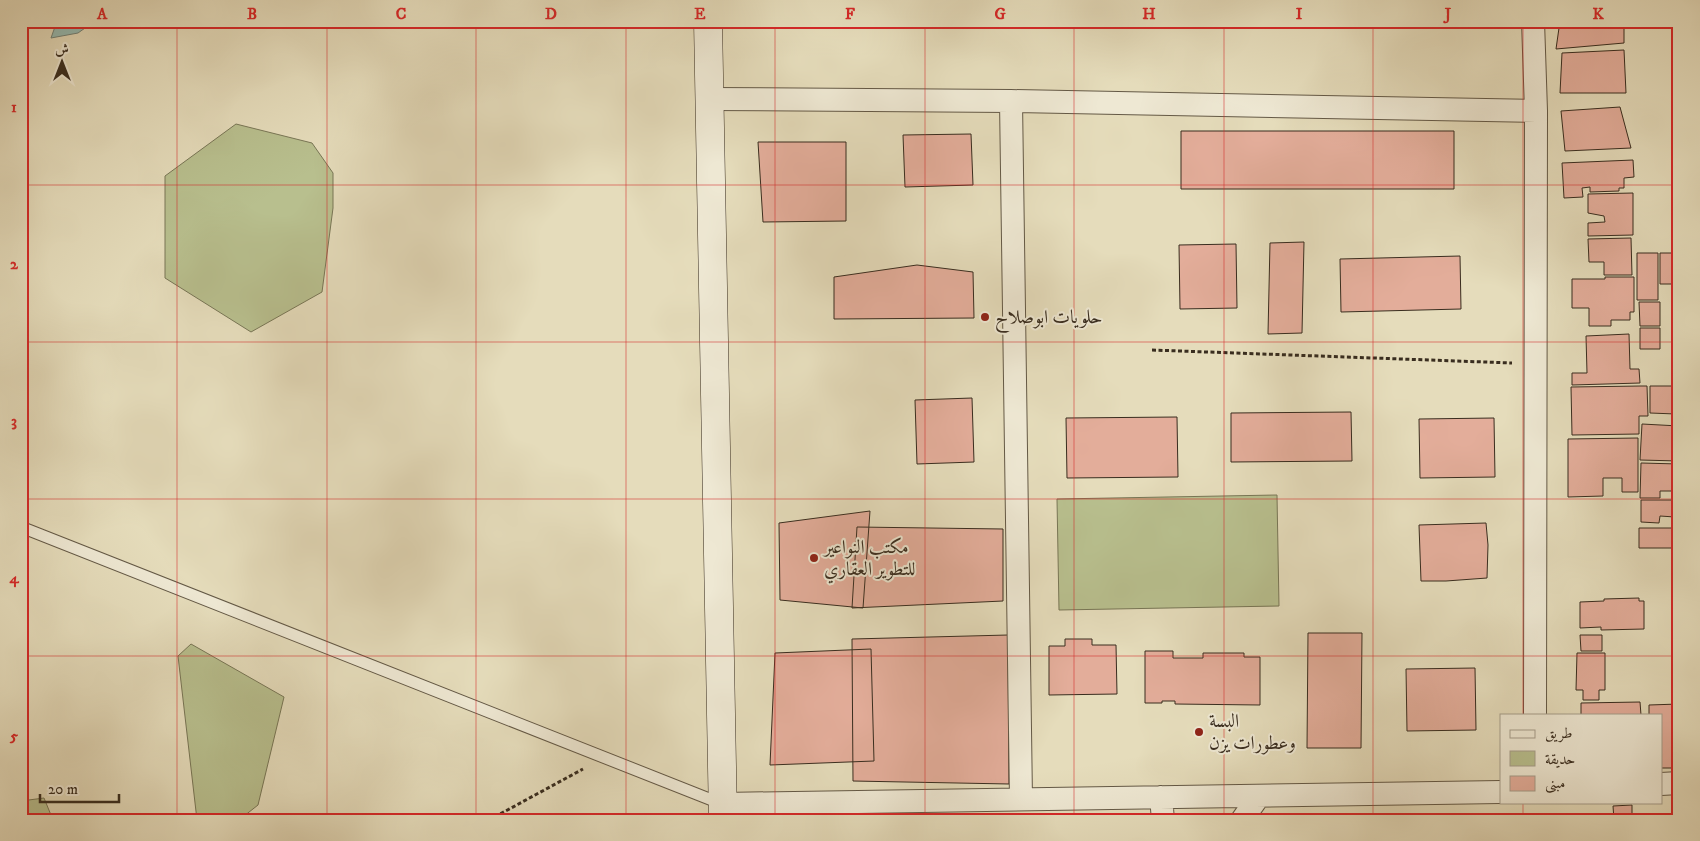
<svg xmlns="http://www.w3.org/2000/svg" width="1700" height="841" font-family="'IM FELL DW Pica',Amiri,serif">
  <rect width="100%" height="100%" fill="#e5dcbb"/>
  <filter id="stains"><feTurbulence type="fractalNoise" baseFrequency=".004" numOctaves="4"/><feColorMatrix values="0 0 0 0 .2 0 0 0 0 .09 0 0 0 0 .02 0 0 0 .5 -.17"/></filter>
  <radialGradient id="worn" r=".72"><stop offset=".6" stop-color="#630" stop-opacity="0"/><stop offset="1" stop-color="#630" stop-opacity=".3"/></radialGradient>
  <path fill="#b8bf8e" stroke="#787656" d="M 236,124 L 312,143 L 333,173 L 333,208 L 322,292 L 251,332 L 165,278 L 165,176 Z
    M 1277,495 L 1279,606 L 1059,610 L 1057,499 Z
    M 191,644 L 284,697 L 258,805 L 239,820 L 197,820 L 178,656 Z
    M 44,798 L 53,820 L 21,820 L 21,801 Z"/>
  <path fill="#96bbb3" stroke="#718278" d="M 57,21 L 95,21 L 78,33 L 51,38 Z"/>
  <path fill="#e3ad9a" stroke="#392d1f" d="M 1560,21 L 1624,21 L 1624,43 L 1556,49 Z
    M 1624,50 L 1626,93 L 1560,93 L 1562,53 Z
    M 1620,107 L 1631,148 L 1565,151 L 1561,111 Z
    M 1672,126 L 1679,126 L 1679,166 L 1673,166 Z
    M 1181,131 L 1454,131 L 1454,189 L 1181,189 Z
    M 971,134 L 973,185 L 905,187 L 903,135 Z
    M 758,142 L 846,142 L 846,221 L 763,222 Z
    M 1633,160 L 1634,177 L 1624,178 L 1624,188 L 1619,188 L 1619,191 L 1590,192 L 1590,187 L 1582,188 L 1583,197 L 1564,198 L 1562,163 Z
    M 1633,193 L 1633,235 L 1588,236 L 1588,223 L 1605,222 L 1604,216 L 1588,213 L 1588,194 Z
    M 1631,238 L 1632,275 L 1604,275 L 1604,262 L 1589,262 L 1588,239 Z
    M 1304,242 L 1302,333 L 1268,334 L 1270,243 Z
    M 1236,244 L 1237,308 L 1180,309 L 1179,245 Z
    M 1637,253 L 1658,253 L 1658,300 L 1637,300 Z
    M 1660,253 L 1674,253 L 1674,284 L 1660,284 Z
    M 1678,253 L 1679,253 L 1679,300 L 1678,300 Z
    M 1460,256 L 1461,309 L 1341,312 L 1340,259 Z
    M 917,265 L 973,272 L 974,318 L 834,319 L 834,277 Z
    M 1605,277 L 1634,277 L 1634,312 L 1630,312 L 1630,320 L 1611,320 L 1611,326 L 1589,326 L 1589,308 L 1572,308 L 1572,279 L 1605,279 Z
    M 1639,302 L 1660,302 L 1660,326 L 1640,326 Z
    M 1640,328 L 1660,328 L 1660,349 L 1640,349 Z
    M 1629,334 L 1630,369 L 1639,369 L 1640,383 L 1572,385 L 1572,373 L 1587,373 L 1586,336 Z
    M 1641,386 L 1647,386 L 1648,416 L 1639,416 L 1639,434 L 1572,435 L 1571,387 Z
    M 1650,386 L 1676,386 L 1676,414 L 1650,413 Z
    M 972,398 L 974,462 L 917,464 L 915,400 Z
    M 1351,412 L 1352,461 L 1231,462 L 1231,413 Z
    M 1177,417 L 1178,477 L 1067,478 L 1066,418 Z
    M 1494,418 L 1495,477 L 1420,478 L 1419,419 Z
    M 1642,424 L 1679,426 L 1679,461 L 1640,460 Z
    M 1638,438 L 1638,492 L 1622,492 L 1622,478 L 1603,478 L 1603,496 L 1568,497 L 1568,439 Z
    M 1641,463 L 1679,464 L 1679,499 L 1673,498 L 1673,491 L 1660,491 L 1660,498 L 1640,498 Z
    M 1641,500 L 1679,500 L 1679,511 L 1675,517 L 1660,516 L 1659,523 L 1641,522 Z
    M 870,511 L 863,608 L 780,600 L 779,523 Z
    M 1486,523 L 1488,545 L 1487,578 L 1446,581 L 1421,581 L 1419,525 Z
    M 857,527 L 1003,529 L 1003,601 L 852,608 Z
    M 1639,528 L 1679,528 L 1679,548 L 1639,548 Z
    M 1639,598 L 1639,601 L 1644,601 L 1644,629 L 1601,630 L 1601,627 L 1580,628 L 1580,602 L 1604,601 L 1604,599 Z
    M 1308,633 L 1362,633 L 1361,748 L 1307,748 Z
    M 1008,635 L 1009,784 L 853,781 L 852,639 Z
    M 1580,635 L 1602,635 L 1602,651 L 1581,651 Z
    M 1065,639 L 1092,639 L 1092,645 L 1116,645 L 1117,694 L 1049,695 L 1049,646 L 1065,646 Z
    M 871,649 L 874,761 L 770,765 L 775,653 Z
    M 1145,651 L 1173,651 L 1173,658 L 1203,658 L 1203,653 L 1244,653 L 1244,657 L 1260,657 L 1260,705 L 1175,704 L 1175,701 L 1162,701 L 1162,703 L 1145,703 Z
    M 1577,653 L 1605,653 L 1605,690 L 1599,690 L 1599,700 L 1583,700 L 1583,690 L 1576,690 Z
    M 1475,668 L 1476,730 L 1407,731 L 1406,669 Z
    M 1640,702 L 1641,715 L 1581,715 L 1581,703 Z
    M 1679,704 L 1679,768 L 1661,768 L 1661,715 L 1649,715 L 1649,705 Z
    M 1632,805 L 1632,820 L 1614,820 L 1613,806 Z"/>
  <g fill="none" stroke-linecap="round" stroke-linejoin="round">
    <g stroke="#645946" stroke-width="13">
      <path id="lane" d="M 21,527 L 722,804"/>
    </g>
    <g stroke="#645946" stroke-width="24">
      <path id="street" d="M 1533,21 L 1536,111 L 1535,715
        M 709,99 L 1011,101 L 1536,111
        M 1011,101 L 1021,799
        M 1661,784 L 1679,783
        M 1161,797 L 1163,820
        M 723,804 L 1501,792
        M 1242,820 L 1259,796"/>
    </g>
    <g stroke="#392d1f" stroke-width="29">
      <path id="secondary" d="M 708,21 L 723,820"/>
    </g>
    <path stroke="#392d1f" stroke-width="3" stroke-dasharray="4 2.5" stroke-linecap="butt" d="M 1152,350 L 1512,363
      M 489,820 L 583,769"/>
    <use href="#lane" stroke="#eee8d3" stroke-width="11"/>
    <use href="#street" stroke="#eee8d3" stroke-width="22"/>
    <use href="#secondary" stroke="#eee8d3" stroke-width="28"/>
  </g>
  <path fill="none" stroke="#d62828" stroke-width="1" stroke-opacity="0.55" d="M 177,21 L 177,820M 327,21 L 327,820M 476,21 L 476,820M 626,21 L 626,820M 775,21 L 775,820M 925,21 L 925,820M 1074,21 L 1074,820M 1224,21 L 1224,820M 1373,21 L 1373,820M 1523,21 L 1523,715M 21,185 L 1679,185M 21,342 L 1679,342M 21,499 L 1679,499M 21,656 L 1679,656M 1523,802 L 1523,820"/>
  <g fill="#8f2418" stroke="#eee8d3" stroke-width="2">
    <circle cx="985" cy="317" r="5"/>
    <circle cx="814" cy="558" r="5"/>
    <circle cx="1199" cy="732" r="5"/>
  </g>
  <g text-anchor="middle" dominant-baseline="central" stroke-width="4" stroke-linejoin="round" paint-order="stroke">
    <g font-size="19" fill="#392d1f" stroke="#eee8d3" text-anchor="start">
      <text x="995" y="317">حلويات ابوصلاح</text>
      <text x="824" y="547">مكتب النواعير<tspan x="824" dy="22">للتطوير العقاري</tspan></text>
      <text x="1209" y="721">البسة<tspan x="1209" dy="22">وعطورات يزن</tspan></text>
    </g>
  </g>
  <rect width="1700" height="841" fill="none" stroke="#e5dcbb" stroke-width="55"/>
  <rect x="1500" y="714" width="162" height="90" fill="#eee8d3" stroke="#a69d8b"/>
  <rect x="1510" y="730" width="25" height="8" fill="#eee8d3" stroke="#a69d8b"/>
  <text x="1545" y="738" font-size="15" fill="#392d1f">طريق</text>
  <rect x="1510" y="751" width="25" height="15" fill="#b8bf8e" stroke="#a69d8b"/>
  <text x="1545" y="764" font-size="15" fill="#392d1f">حديقة</text>
  <rect x="1510" y="776" width="25" height="15" fill="#e3ad9a" stroke="#a69d8b"/>
  <text x="1545" y="788" font-size="15" fill="#392d1f">مبنى</text>
  <g transform="translate(62 62)" stroke="#eee8d3" stroke-width="4" paint-order="stroke">
  <path d="M0-4L9 19L0 12L-9 19Z" fill="#392d1f"/>
  <text y="-8" font-size="14" font-weight="bold" text-anchor="middle" fill="#392d1f">ش</text>
  </g>
  <path d="M40 794v8h79v-8" fill="none" stroke="#392d1f" stroke-width="2.5"/>
  <text x="48" y="794" font-size="15" fill="#392d1f" stroke="#eee8d3" stroke-width="4" paint-order="stroke">20 m</text>
  <rect x="28" y="28" width="1644" height="786" fill="none" stroke="#d62828" stroke-width="2"/>
  <g font-size="16" text-anchor="middle" font-weight="bold" fill="#d62828">
    <text x="102" y="19">A</text>
    <text x="252" y="19">B</text>
    <text x="401" y="19">C</text>
    <text x="551" y="19">D</text>
    <text x="700" y="19">E</text>
    <text x="850" y="19">F</text>
    <text x="1000" y="19">G</text>
    <text x="1149" y="19">H</text>
    <text x="1299" y="19">I</text>
    <text x="1448" y="19">J</text>
    <text x="1598" y="19">K</text>
    <text x="14" y="112">1</text>
    <text x="14" y="269">2</text>
    <text x="14" y="426">3</text>
    <text x="14" y="583">4</text>
    <text x="14" y="741">5</text>
  </g>
  <rect width="100%" height="100%" filter="url(#stains)"/>
  <rect width="100%" height="100%" fill="url(#worn)"/>
</svg>
